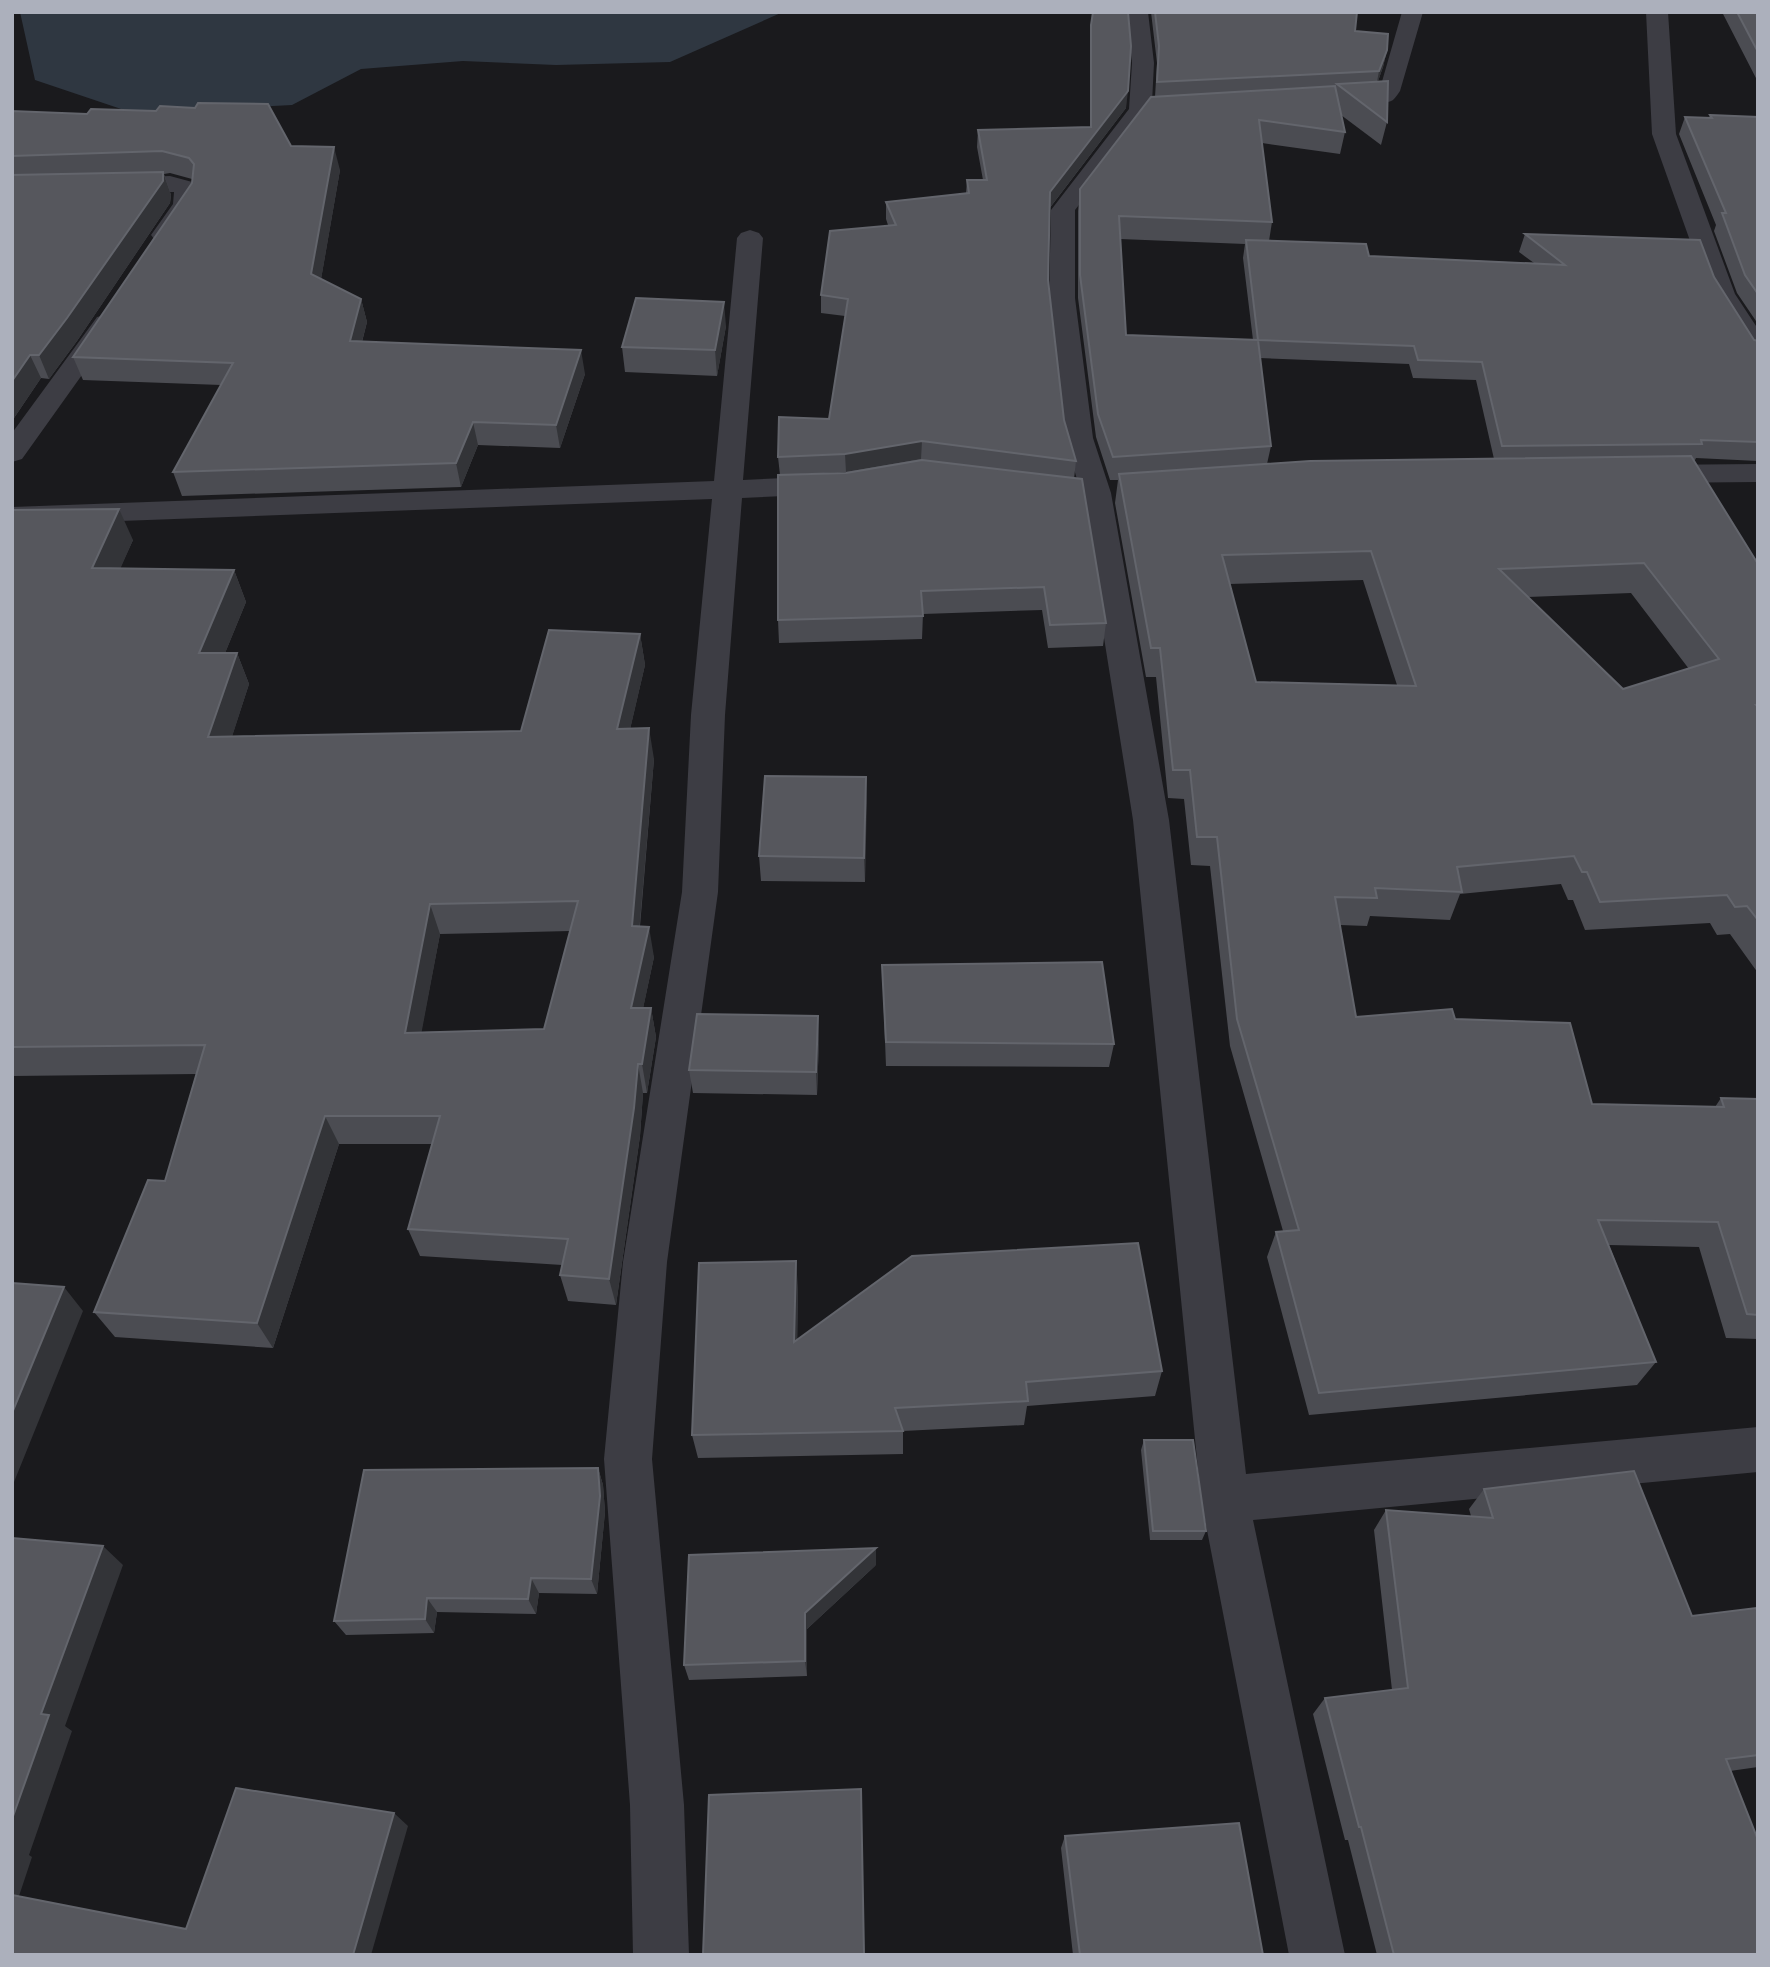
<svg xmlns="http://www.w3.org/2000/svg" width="1770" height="1967" font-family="Roboto,sans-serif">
  <rect width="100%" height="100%" fill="#1a1a1d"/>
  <path fill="#2f3741" d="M 20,12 L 783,12 L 670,62 L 556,65 L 463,61 L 361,69 L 292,105 L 133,113 L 35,80 Z"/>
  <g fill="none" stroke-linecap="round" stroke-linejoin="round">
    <path fill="#3d3d44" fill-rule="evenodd" d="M 1127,12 L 1148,12 L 1154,63 L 1152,103 L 1172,104 L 1175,109 L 1172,114 L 1147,117 L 1075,210 L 1075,298 L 1093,438 L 1111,493 L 1169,820 L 1246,1474 L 1758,1427 L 1758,1472 L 1253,1520 L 1345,1955 L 1289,1955 L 1201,1499 L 1133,820 L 1081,493 L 1065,438 L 1049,298 L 1051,210 L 1129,109 L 1132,63 Z
      M 1402,12 L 1423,12 L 1400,91 C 1398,94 1396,97 1393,100 C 1384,106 1342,107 1331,105 L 1328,100 L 1331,95 L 1377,90 L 1381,85 Z
      M 1646,12 L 1668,12 L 1676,134 L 1735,294 L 1758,329 L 1758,359 L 1748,357 L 1709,294 L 1652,134 Z
      M 170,176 L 196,183 L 199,188 L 197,204 L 173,240 L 164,243 L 155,240 L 151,235 L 173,204 L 174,192 L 12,195 L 12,181 Z
      M 750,230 L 759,233 L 763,238 L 743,480 L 829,476 L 839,479 L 844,485 L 839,491 L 829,494 L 742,498 L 725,715 L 718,892 L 667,1262 L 652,1459 L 684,1805 L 689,1955 L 633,1955 L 630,1805 L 604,1459 L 623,1262 L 682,892 L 691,715 L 712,499 L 12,525 L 12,507 L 714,481 L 737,238 L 741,233 Z
      M 106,315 L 115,317 L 119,323 L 22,459 L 12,462 L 12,433 L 97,317 Z
      M 1758,464 L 1758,482 L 1649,483 L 1639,480 L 1634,474 L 1639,468 L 1649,465 Z"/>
  </g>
  <path fill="#4b4c52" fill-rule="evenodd" d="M 1077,12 L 1128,12 L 1126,108 L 1049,209 L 1048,280 L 1064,420 L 1076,461 L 1074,479 L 1106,623 L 1103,646 L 1048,648 L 1042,610 L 923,614 L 922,639 L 779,643 L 778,620 L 846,472 L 780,475 L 778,457 L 829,419 L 845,316 L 821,313 L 821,295 L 888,225 L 886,219 L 886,202 L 966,193 L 967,180 L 983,180 L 977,147 L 978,130 L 1090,127 L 1090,41 L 1093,13 Z
    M 1151,12 L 1357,12 L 1355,31 L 1387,50 L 1383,67 L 1378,81 L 1387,122 L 1381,145 L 1341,115 L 1345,132 L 1340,154 L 1262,143 L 1272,222 L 1269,241 L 1369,256 L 1534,263 L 1519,252 L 1525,234 L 1714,277 L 1754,340 L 1758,341 L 1758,461 L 1696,458 L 1694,462 L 1758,564 L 1758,973 L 1730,934 L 1717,935 L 1710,923 L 1585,930 L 1573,900 L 1568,900 L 1561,884 L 1460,894 L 1450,920 L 1370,916 L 1367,926 L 1340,925 L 1356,1017 L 1455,1019 L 1592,1104 L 1715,1107 L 1721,1098 L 1758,1099 L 1758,1339 L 1726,1338 L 1699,1247 L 1609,1245 L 1656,1362 L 1637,1385 L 1309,1415 L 1267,1257 L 1276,1232 L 1283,1231 L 1230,1046 L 1210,866 L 1191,865 L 1184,799 L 1168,798 L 1156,677 L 1146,677 L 1115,503 L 1118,480 L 1110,480 L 1096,437 L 1078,298 L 1078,211 L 1080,189 L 1155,97 L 1157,63 ZM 1120,239 L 1245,244 L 1243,258 L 1253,340 L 1126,335 ZM 1260,358 L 1409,364 L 1413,378 L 1476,380 L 1494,459 L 1267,464 L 1271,446 ZM 1363,580 L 1397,685 L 1256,682 L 1229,584 ZM 1631,593 L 1689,669 L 1623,689 L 1528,597 Z
    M 1722,12 L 1758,12 L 1758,82 Z
    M 12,111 L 291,146 L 340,170 L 321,279 L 361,299 L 367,322 L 362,342 L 585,374 L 560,448 L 478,445 L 461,487 L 182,496 L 173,472 L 221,385 L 83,380 L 73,357 L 192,183 L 192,179 L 170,173 L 164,174 L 171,195 L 170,203 L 77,341 L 49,379 L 41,378 L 12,421 Z
    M 1710,115 L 1758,117 L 1758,324 L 1737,293 L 1714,231 L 1716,225 L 1679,134 L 1685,117 L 1709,118 Z
    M 726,326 L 717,376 L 625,372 L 622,347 Z
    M 12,510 L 133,540 L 120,568 L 234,570 L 246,602 L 225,653 L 237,653 L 249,684 L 232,736 L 521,731 L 640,634 L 645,665 L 630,729 L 654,759 L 640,926 L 654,957 L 643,1008 L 651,1008 L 656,1037 L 647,1093 L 643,1093 L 640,1136 L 616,1305 L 568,1301 L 560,1275 L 562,1265 L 420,1256 L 408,1229 L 432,1144 L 339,1144 L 273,1348 L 115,1337 L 94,1312 L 165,1181 L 196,1074 L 12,1076 ZM 570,931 L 544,1029 L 421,1032 L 440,934 Z
    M 866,777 L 865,882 L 761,881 L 759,856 Z
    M 882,965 L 1114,1044 L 1109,1067 L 886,1066 Z
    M 819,1039 L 817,1095 L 693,1093 L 689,1070 Z
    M 798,1288 L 797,1340 L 1162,1371 L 1155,1396 L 1027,1406 L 1024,1425 L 903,1431 L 903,1454 L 698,1458 L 692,1435 Z
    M 1144,1440 L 1206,1531 L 1202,1540 L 1150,1540 L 1141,1450 Z
    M 598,1468 L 603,1485 L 605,1512 L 597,1594 L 539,1593 L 536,1614 L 437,1612 L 434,1633 L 346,1635 L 334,1621 Z
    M 1484,1489 L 1692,1616 L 1758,1612 L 1758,1767 L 1730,1771 L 1758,1955 L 1377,1955 L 1348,1840 L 1345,1840 L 1313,1714 L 1325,1698 L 1392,1690 L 1374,1530 L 1386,1510 L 1471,1516 L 1469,1509 Z
    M 876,1565 L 807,1629 L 807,1676 L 689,1680 L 684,1665 Z
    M 1065,1836 L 1263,1955 L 1073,1955 L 1061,1848 Z"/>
  <path fill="#333438" d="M 1387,50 L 1383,67 L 1376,87 L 1379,71 Z
    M 1128,91 L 1126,108 L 1048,210 L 1050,192 Z
    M 334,147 L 340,170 L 318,297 L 311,274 Z
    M 163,172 L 171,195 L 170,203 L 77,341 L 49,379 L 39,355 Z
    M 361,299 L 367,322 L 356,364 L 350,341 Z
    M 724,302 L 726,326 L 717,376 L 715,350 Z
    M 581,350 L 585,374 L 560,448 L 556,425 Z
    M 30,355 L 41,378 L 12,421 L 12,381 Z
    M 473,422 L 478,445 L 461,487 L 456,463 Z
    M 922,441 L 921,459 L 846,472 L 845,454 Z
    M 119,509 L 133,540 L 107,599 L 92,568 Z
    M 234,570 L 246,602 L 212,685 L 199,653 Z
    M 640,634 L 645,665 L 623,760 L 617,729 Z
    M 237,653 L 249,684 L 222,768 L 208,737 Z
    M 649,728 L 654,759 L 637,956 L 632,926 Z
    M 866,777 L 867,802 L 865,882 L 864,858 Z
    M 430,904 L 440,934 L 416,1062 L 405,1033 Z
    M 649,927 L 654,957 L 637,1037 L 631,1008 Z
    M 651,1008 L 656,1037 L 647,1093 L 642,1064 Z
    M 818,1016 L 819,1039 L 817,1095 L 816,1072 Z
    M 638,1064 L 643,1093 L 640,1136 L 616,1305 L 609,1279 Z
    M 325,1116 L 339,1144 L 273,1348 L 257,1323 Z
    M 796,1261 L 798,1288 L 797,1367 L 794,1342 Z
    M 64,1287 L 83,1311 L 12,1487 L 12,1413 Z
    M 598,1468 L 603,1485 L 605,1512 L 597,1594 L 591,1579 Z
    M 103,1546 L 123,1565 L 65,1726 L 72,1731 L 29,1855 L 32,1857 L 17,1902 L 12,1900 L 12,1819 L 41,1714 Z
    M 876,1548 L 876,1565 L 807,1629 L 807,1676 L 805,1661 L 805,1613 Z
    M 531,1578 L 539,1593 L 536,1614 L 528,1599 Z
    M 427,1598 L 437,1612 L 434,1633 L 425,1619 Z
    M 394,1813 L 408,1826 L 371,1955 L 353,1955 Z"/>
  <path fill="#56575d" stroke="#63656c" stroke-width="2" fill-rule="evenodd" d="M 1093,12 L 1128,12 L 1131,46 L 1128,91 L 1050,192 L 1048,280 L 1064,420 L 1076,461 L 922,441 L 845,454 L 778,457 L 779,417 L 829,419 L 848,299 L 821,295 L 830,231 L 896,225 L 886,202 L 969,193 L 967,180 L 987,180 L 978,130 L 1091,127 L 1091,25 Z
    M 1155,12 L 1357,12 L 1355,31 L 1388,34 L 1387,50 L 1379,71 L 1157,82 L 1159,46 Z
    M 1737,12 L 1758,12 L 1758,52 Z
    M 1388,81 L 1387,122 L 1337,84 Z
    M 1335,86 L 1345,132 L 1259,120 L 1272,222 L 1119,216 L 1126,335 L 1258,340 L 1271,446 L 1113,457 L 1098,414 L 1080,275 L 1080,189 L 1151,97 Z
    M 198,103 L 268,104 L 291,146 L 334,147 L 311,274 L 361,299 L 350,341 L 581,350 L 556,425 L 473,422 L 456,463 L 173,472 L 233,363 L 73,357 L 192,183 L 194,164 L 189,158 L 162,151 L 12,156 L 12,111 L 87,114 L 91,109 L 156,111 L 160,106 L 195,108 Z
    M 1710,115 L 1758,117 L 1758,294 L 1745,275 L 1722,213 L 1726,213 L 1685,117 L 1712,118 Z
    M 163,172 L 163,181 L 67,318 L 39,355 L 30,355 L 12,381 L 12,175 Z
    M 1525,234 L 1700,240 L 1714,277 L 1754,340 L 1758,341 L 1758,442 L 1701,440 L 1702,444 L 1502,446 L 1482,362 L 1418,360 L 1414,346 L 1258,340 L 1246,240 L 1366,244 L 1369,256 L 1565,265 Z
    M 636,298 L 724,302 L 715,350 L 622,347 Z
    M 1691,456 L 1758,564 L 1758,705 L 1756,705 L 1758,707 L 1758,920 L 1747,906 L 1735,907 L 1727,895 L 1600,902 L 1587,872 L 1582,872 L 1574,856 L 1457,867 L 1462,892 L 1375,888 L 1377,898 L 1335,897 L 1356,1017 L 1452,1009 L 1455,1019 L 1570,1023 L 1592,1104 L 1724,1107 L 1721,1098 L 1758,1099 L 1758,1315 L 1747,1314 L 1718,1222 L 1598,1220 L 1656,1362 L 1319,1393 L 1276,1232 L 1299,1230 L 1237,1019 L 1217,837 L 1197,837 L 1190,770 L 1173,770 L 1160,648 L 1151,648 L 1119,474 L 1310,461 ZM 1371,551 L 1416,686 L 1256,682 L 1222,555 ZM 1644,563 L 1719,659 L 1623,689 L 1499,569 Z
    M 922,460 L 1082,479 L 1106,623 L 1050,625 L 1044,587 L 921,591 L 923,616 L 778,620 L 778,475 L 846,473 Z
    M 119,509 L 92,568 L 234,570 L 199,653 L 237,653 L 208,737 L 521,731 L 549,630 L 640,634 L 617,729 L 649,728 L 632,926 L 649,927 L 631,1008 L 651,1008 L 642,1064 L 638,1064 L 634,1108 L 609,1279 L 560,1275 L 568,1239 L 408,1229 L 440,1116 L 325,1116 L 257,1323 L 94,1312 L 148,1180 L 165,1181 L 205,1045 L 12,1047 L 12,510 ZM 578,901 L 544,1029 L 405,1033 L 430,904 Z
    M 765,776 L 866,777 L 864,858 L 759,856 Z
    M 1102,962 L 1114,1044 L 886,1042 L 882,965 Z
    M 697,1014 L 818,1016 L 816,1072 L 689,1070 Z
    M 1138,1243 L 1162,1371 L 1026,1382 L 1028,1401 L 895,1408 L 903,1431 L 692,1435 L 699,1263 L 796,1261 L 794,1342 L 912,1256 Z
    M 12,1283 L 64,1287 L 12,1413 Z
    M 1144,1440 L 1193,1440 L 1206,1531 L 1153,1531 Z
    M 598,1468 L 600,1496 L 591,1579 L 531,1578 L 528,1599 L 427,1598 L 425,1619 L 334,1621 L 364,1470 Z
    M 1634,1471 L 1692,1616 L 1756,1608 L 1758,1612 L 1758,1755 L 1726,1759 L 1758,1840 L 1758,1955 L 1394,1955 L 1361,1827 L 1359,1827 L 1325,1698 L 1408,1688 L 1386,1510 L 1493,1518 L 1484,1489 Z
    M 12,1538 L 103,1546 L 41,1714 L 49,1715 L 12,1819 Z
    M 876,1548 L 805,1613 L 805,1661 L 684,1665 L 689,1555 Z
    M 236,1788 L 394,1813 L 353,1955 L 12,1955 L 12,1895 L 186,1929 Z
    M 861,1789 L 864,1955 L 703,1955 L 709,1795 Z
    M 1239,1823 L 1263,1955 L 1080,1955 L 1065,1836 Z"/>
  <rect width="1770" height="1967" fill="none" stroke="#acb0bc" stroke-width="28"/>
</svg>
